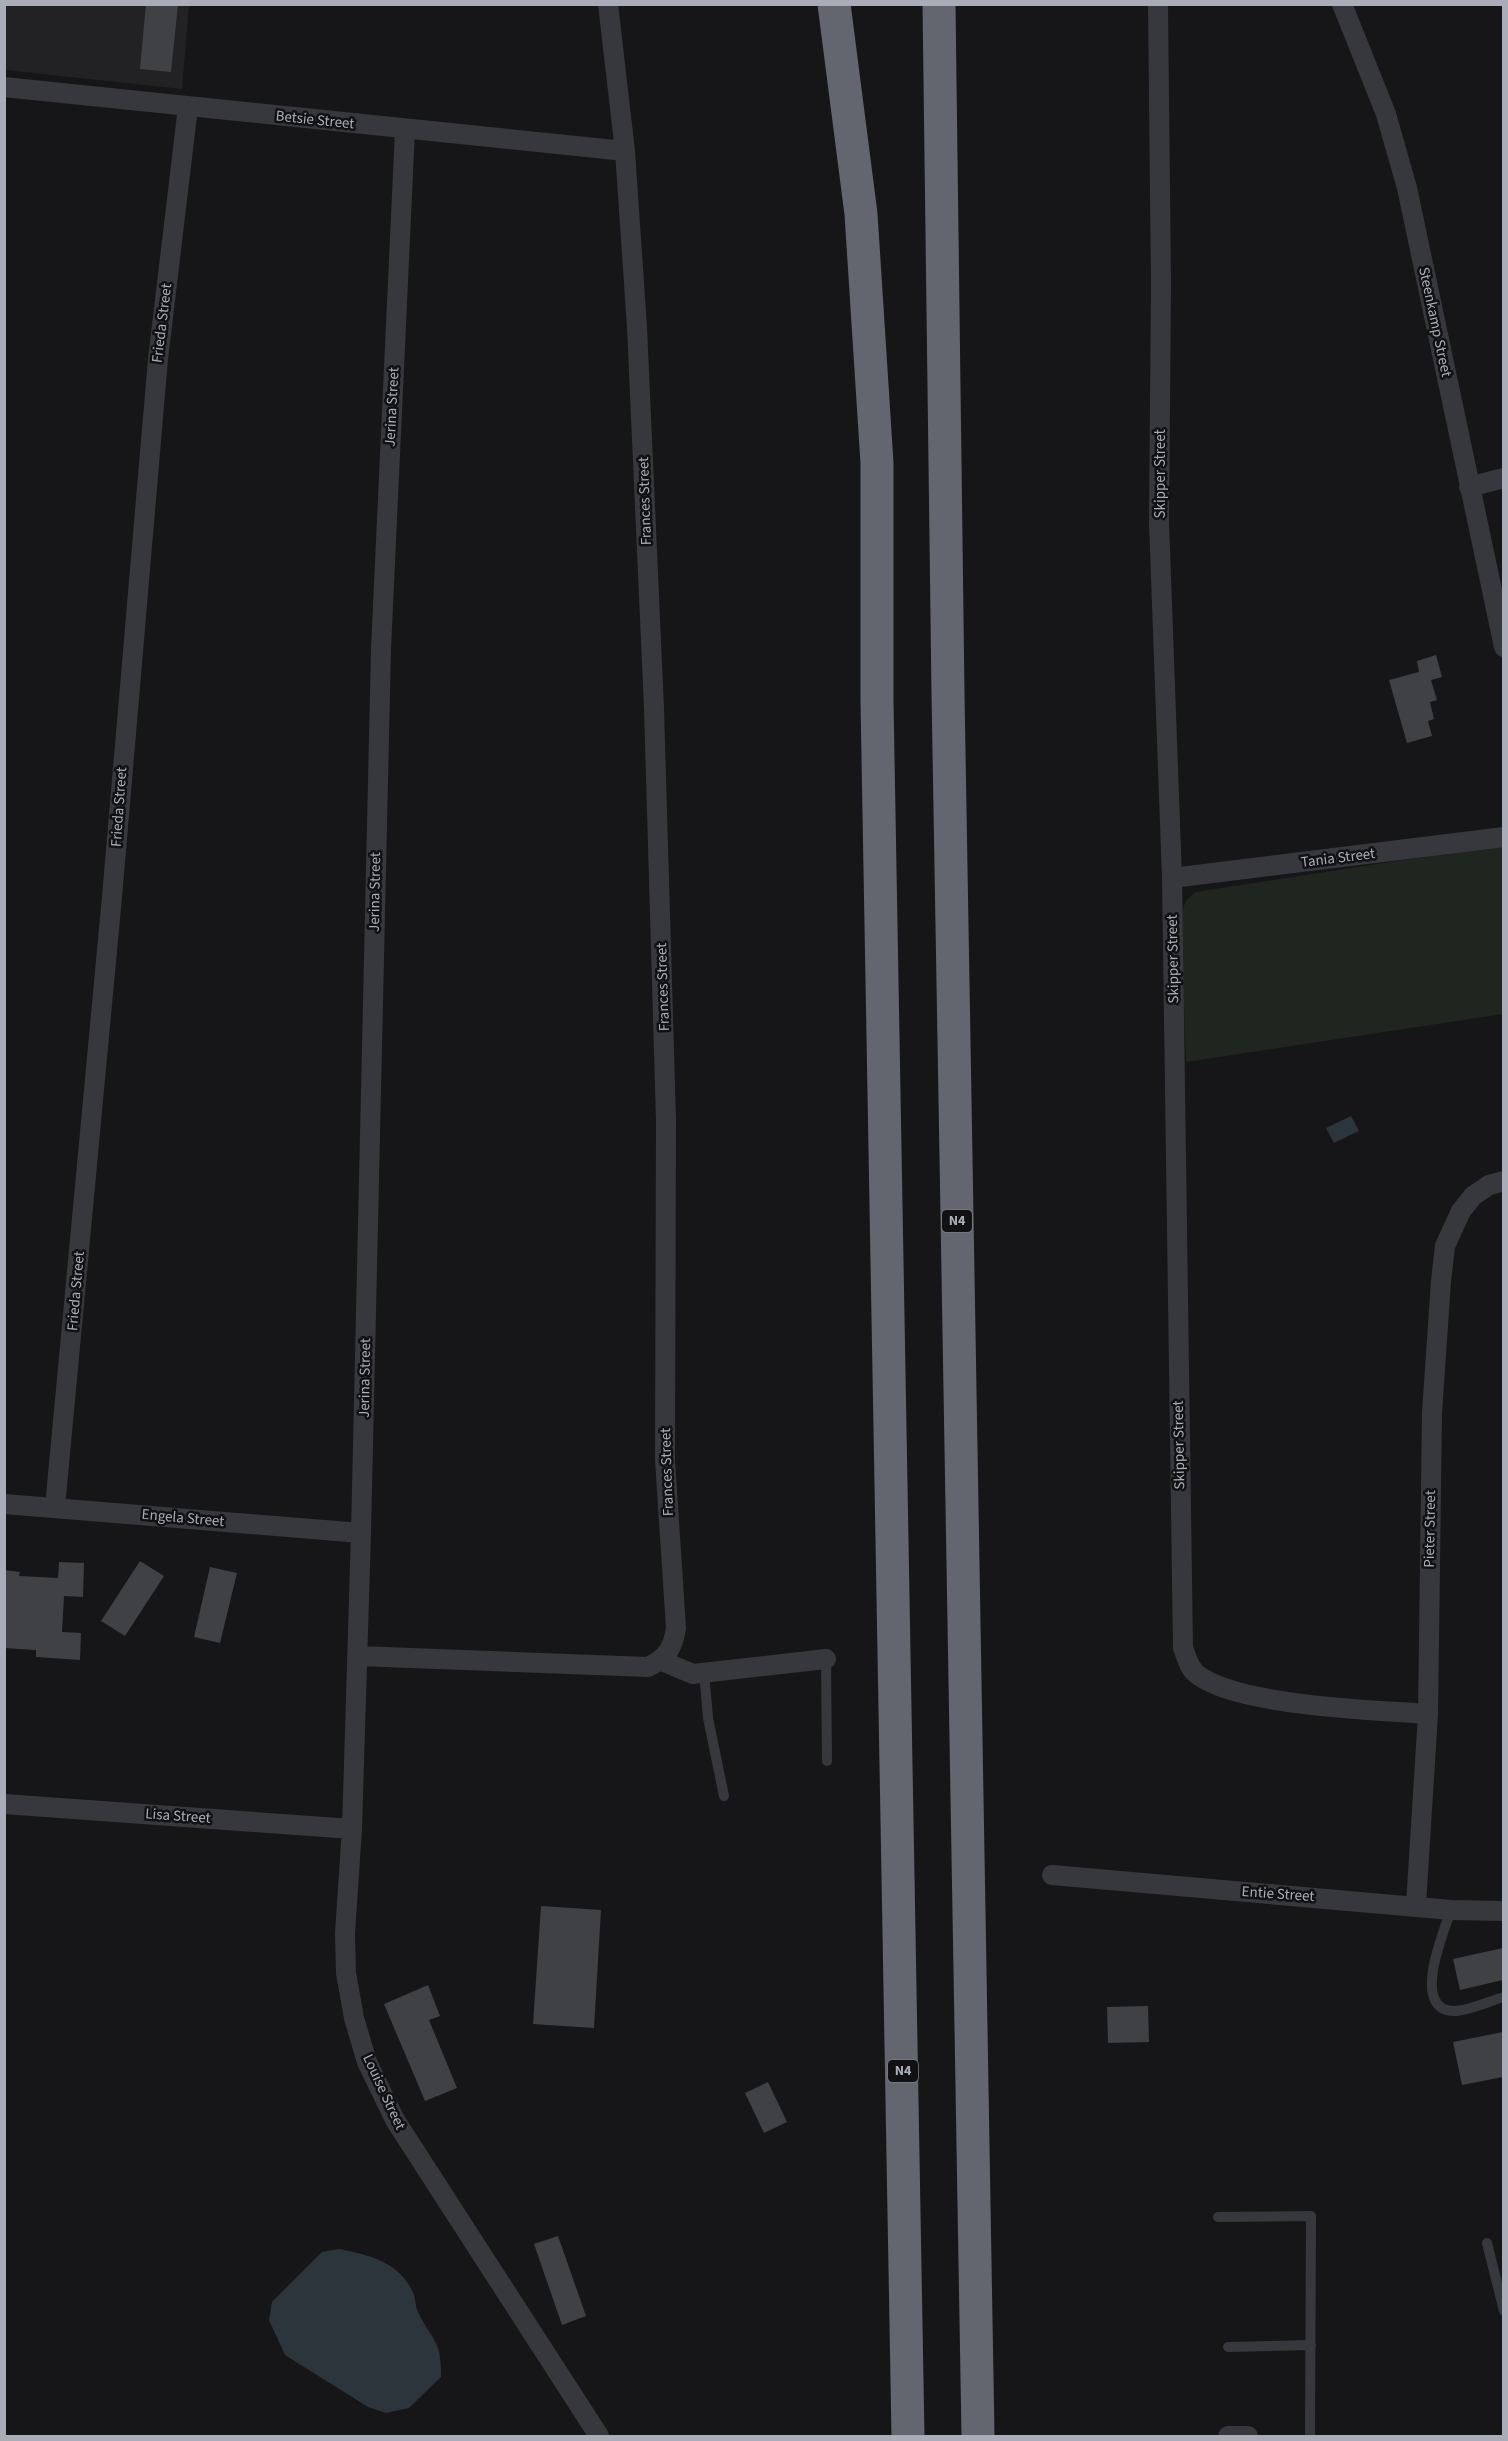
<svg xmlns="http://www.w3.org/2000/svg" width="1508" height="2441" font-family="'Source Sans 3',sans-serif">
  <rect width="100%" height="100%" fill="#161618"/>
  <path fill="#222225" d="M 5,5 L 189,5 L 182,89 L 5,70 Z"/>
  <path fill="#1e261f" d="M 1495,846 L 1503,847 L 1503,1014 L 1186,1062 L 1181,914 L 1186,901 L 1195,892 Z"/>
  <path fill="#2c353c" d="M 1351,1116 L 1359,1131 L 1334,1143 L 1326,1128 Z
    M 339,2249 C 369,2255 397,2261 412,2290 C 416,2297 415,2306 418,2312 C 432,2341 442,2340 441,2377 L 409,2408 L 386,2413 L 368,2407 L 285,2355 L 269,2320 L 272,2302 L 322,2252 Z"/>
  <path fill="#404145" d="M 146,4 L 178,4 L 171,72 L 140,69 Z
    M 1436,655 L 1442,677 L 1431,680 L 1437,700 L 1430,702 L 1434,719 L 1428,721 L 1432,736 L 1407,743 L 1389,680 L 1419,672 L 1417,661 Z
    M 140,1561 L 164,1576 L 125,1636 L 101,1621 Z
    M 59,1562 L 84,1563 L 83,1597 L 64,1596 L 62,1632 L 81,1633 L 80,1660 L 36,1657 L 36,1650 L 4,1648 L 4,1570 L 20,1572 L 19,1576 L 58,1578 Z
    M 210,1567 L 237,1573 L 220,1643 L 194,1637 Z
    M 541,1906 L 601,1910 L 594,2028 L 533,2024 Z
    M 1503,1948 L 1503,1980 L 1460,1990 L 1453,1959 Z
    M 428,1985 L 440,2016 L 429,2020 L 457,2088 L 425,2101 L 384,2004 Z
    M 1148,2006 L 1149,2042 L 1108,2043 L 1107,2007 Z
    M 1503,2032 L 1503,2077 L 1462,2085 L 1453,2042 Z
    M 768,2082 L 787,2122 L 764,2133 L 745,2093 Z
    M 558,2236 L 586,2316 L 562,2325 L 534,2244 Z"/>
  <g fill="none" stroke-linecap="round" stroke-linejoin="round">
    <path stroke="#37383d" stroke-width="10" d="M 826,1659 L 827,1761
      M 704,1672 L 708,1718 L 724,1796
      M 1451,1910 C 1444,1931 1410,2010 1454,2011 C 1469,2011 1489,2001 1504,1997
      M 1218,2217 L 1311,2216 L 1310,2436
      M 1487,2243 L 1504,2311
      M 1228,2347 L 1311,2345"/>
    <path stroke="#37383d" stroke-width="20" d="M 1158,4 L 1161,284 L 1159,522 L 1172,878 L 1183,1648 C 1187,1658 1189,1669 1198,1675 C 1239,1706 1374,1710 1428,1714
      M 1342,4 L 1386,114 L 1407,188 L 1504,647
      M 4,87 L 625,151
      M 405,130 L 381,649 L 361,1533 L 352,1829 L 345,1933 L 346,1973 L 354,2018 L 367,2062 L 395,2120 L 599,2436
      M 1469,487 L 1504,478
      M 1172,878 L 1504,837
      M 4,1504 L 361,1533
      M 55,1507 L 112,897 L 158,359 L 188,107
      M 358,1656 L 648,1667 C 667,1658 673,1648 676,1628 L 665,1460 L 666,1120 L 654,708 L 637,327 L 625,151 L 608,4
      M 662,1661 L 693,1674 L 826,1659
      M 4,1804 L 352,1829
      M 1052,1875 L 1451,1910 L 1504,1911
      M 1416,1905 L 1428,1714 L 1432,1413 L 1441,1281 L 1445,1246 L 1461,1211 L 1473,1196 L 1489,1185 L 1504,1181
      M 1228,2436 L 1248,2436"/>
    <path stroke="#63666e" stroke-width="33" d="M 834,4 L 861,214 L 877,463 L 877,701 L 908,2436
      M 939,4 L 948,693 L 978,2436"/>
  </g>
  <g text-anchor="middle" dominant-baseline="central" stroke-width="5" stroke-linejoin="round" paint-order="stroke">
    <g fill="#111113" stroke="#7b7e86" stroke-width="1.5">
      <rect x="942" y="1210" width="30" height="22" rx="4.5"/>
      <rect x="888" y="2060" width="30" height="22" rx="4.5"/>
    </g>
    <g font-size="14" font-weight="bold" fill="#a8adb8">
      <text x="957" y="1221">N4</text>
      <text x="903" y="2071">N4</text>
    </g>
    <g font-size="15" fill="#a8adb8" stroke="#111113">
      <text transform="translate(315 120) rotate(6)">Betsie Street</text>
      <text transform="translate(1435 322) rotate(78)">Steenkamp Street</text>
      <text transform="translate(162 323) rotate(-83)">Frieda Street</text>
      <text transform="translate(392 407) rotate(-87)">Jerina Street</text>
      <text transform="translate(1160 474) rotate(-90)">Skipper Street</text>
      <text transform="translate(645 501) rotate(-92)">Frances Street</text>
      <text transform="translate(119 807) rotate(-86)">Frieda Street</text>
      <text transform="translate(1338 858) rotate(-7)">Tania Street</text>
      <text transform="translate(375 892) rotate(-89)">Jerina Street</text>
      <text transform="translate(1173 959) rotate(-91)">Skipper Street</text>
      <text transform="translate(663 987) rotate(-92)">Frances Street</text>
      <text transform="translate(76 1291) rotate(-85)">Frieda Street</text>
      <text transform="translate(365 1378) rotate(-89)">Jerina Street</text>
      <text transform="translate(1179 1445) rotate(-91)">Skipper Street</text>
      <text transform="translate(667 1472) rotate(-92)">Frances Street</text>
      <text transform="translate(183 1518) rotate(5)">Engela Street</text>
      <text transform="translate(1430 1529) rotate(-89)">Pieter Street</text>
      <text transform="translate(178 1816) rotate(4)">Lisa Street</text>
      <text transform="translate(1278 1894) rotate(4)">Entie Street</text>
      <text transform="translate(384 2092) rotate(65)">Louise Street</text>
    </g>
  </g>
  <rect width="1508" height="2441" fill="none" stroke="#a8adb8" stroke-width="12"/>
</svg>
